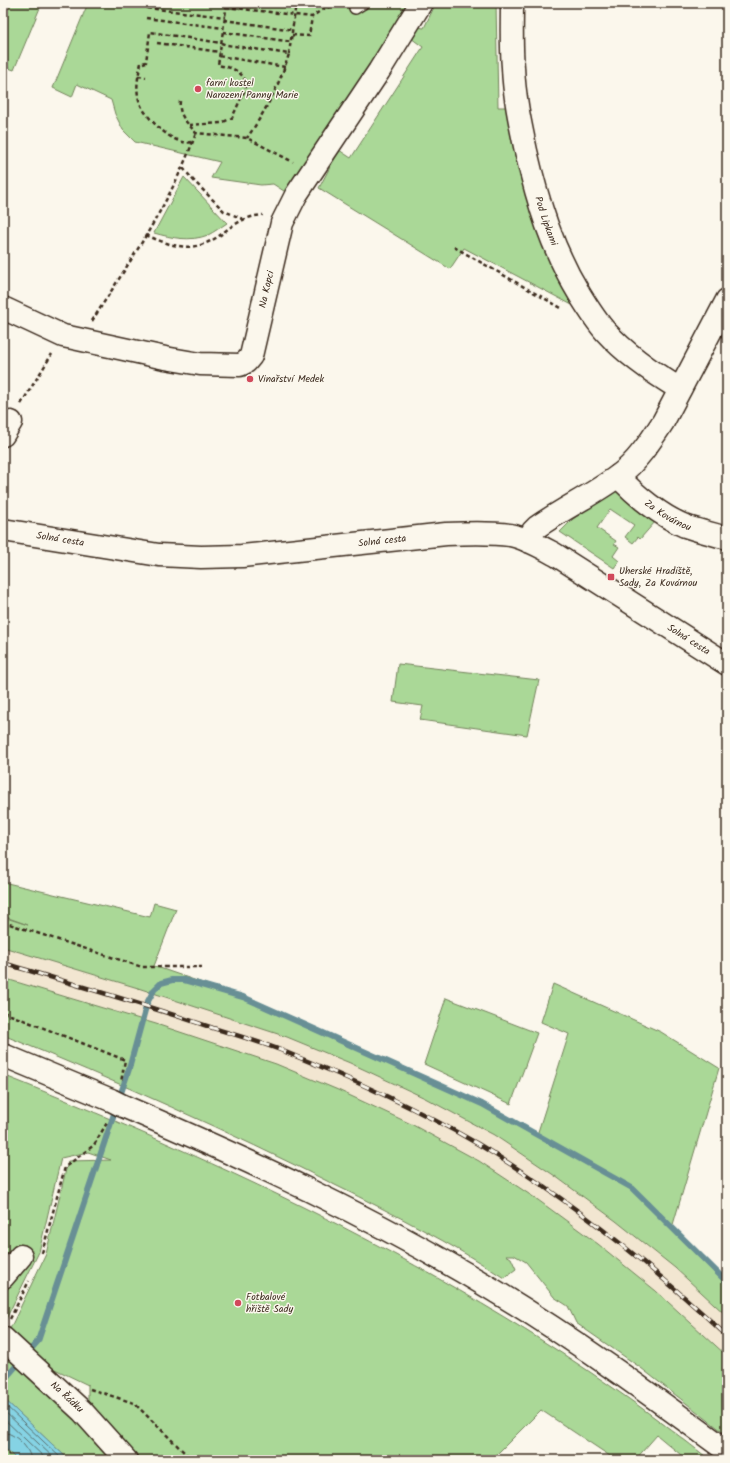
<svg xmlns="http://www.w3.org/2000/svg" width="730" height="1463" font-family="Kalam,sans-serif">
  <rect width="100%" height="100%" fill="#fbf7ec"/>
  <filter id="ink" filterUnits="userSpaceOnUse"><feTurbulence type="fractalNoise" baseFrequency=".025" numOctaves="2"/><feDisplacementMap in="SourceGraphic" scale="8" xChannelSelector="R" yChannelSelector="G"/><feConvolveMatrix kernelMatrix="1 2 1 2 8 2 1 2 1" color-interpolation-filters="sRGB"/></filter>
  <g filter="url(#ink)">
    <path fill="#f2e6d1" d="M 3,947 L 138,988 L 287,1037 L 350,1063 L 425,1098 L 494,1135 L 555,1176 L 616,1221 L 675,1268 L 727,1316 L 727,1356 L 656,1291 L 598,1244 L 538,1200 L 479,1161 L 411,1124 L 338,1090 L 276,1065 L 130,1016 L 3,978 Z"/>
    <path fill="#aad897" stroke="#72815a" d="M 3,3 L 42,3 L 14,70 L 3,66 Z
      M 88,3 L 409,3 L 400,22 L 395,23 L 337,118 L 287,193 L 273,184 L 261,185 L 211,178 L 220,162 L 135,142 L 123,130 L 115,114 L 111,100 L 77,84 L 72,97 L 53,88 Z
      M 436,3 L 496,3 L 498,107 L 509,107 L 576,303 L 574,306 L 464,248 L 450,269 L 319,188 L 339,150 L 351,158 L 423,47 L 411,38 L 417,27 L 424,28 Z
      M 184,177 L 227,223 C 221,227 214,232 208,235 C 190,242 172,238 154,233 Z
      M 617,489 L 655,522 L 640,539 L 638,537 L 633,543 L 625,537 L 634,525 L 610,509 L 597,528 L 616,541 L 614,544 L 619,547 L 613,556 L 619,561 L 614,568 L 560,532 L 573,519 Z
      M 398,664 L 539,680 L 527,735 L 420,720 L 423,706 L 393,702 Z
      M 3,882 L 150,917 L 154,903 L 176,909 L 154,966 L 243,997 L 482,1104 L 537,1135 L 569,1034 L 541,1022 L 553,984 L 661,1032 L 719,1068 L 672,1228 L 727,1282 L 727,1316 L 675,1268 L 616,1221 L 555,1176 L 494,1135 L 425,1098 L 350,1063 L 287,1037 L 138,988 L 3,947 L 3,917 L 28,925 L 3,916 Z
      M 3,978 L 156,1024 L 276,1064 L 338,1090 L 411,1124 L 479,1161 L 538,1200 L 598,1244 L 656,1291 L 727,1356 L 727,1435 L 641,1368 L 576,1323 L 568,1306 L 554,1297 L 526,1262 L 514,1255 L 506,1255 L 511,1258 L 516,1269 L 504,1278 C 451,1243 394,1214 337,1186 C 228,1131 116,1081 3,1035 Z
      M 446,998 L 537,1033 L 511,1104 L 424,1064 Z
      M 3,1075 C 250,1173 501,1293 710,1460 L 687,1460 L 657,1435 L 635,1460 L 616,1460 L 541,1410 L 491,1460 L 140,1460 L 88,1406 L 88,1384 L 88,1385 L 36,1360 L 9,1331 L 46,1254 L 68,1161 L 111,1160 L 88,1152 L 61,1158 L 39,1252 L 3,1325 L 3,1293 L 31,1261 L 15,1247 L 3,1261 Z
      M 3,1345 L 121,1460 L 69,1460 L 3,1398 Z
      M 3,1446 L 17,1460 L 3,1460 Z"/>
    <path fill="#85d3e4" stroke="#678f95" d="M 3,1398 L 69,1460 L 17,1460 L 3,1446 Z"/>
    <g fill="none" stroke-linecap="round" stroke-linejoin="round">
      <path stroke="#596e6d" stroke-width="1" d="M 3,1403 L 63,1460
        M 3,1410 L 56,1460
        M 3,1418 L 47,1460
        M 3,1432 C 15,1433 30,1448 31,1460"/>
      <path stroke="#678f95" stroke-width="6" d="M 3,1381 L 38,1341 L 129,1069 L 147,1003 L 154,990 L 161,983 L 172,980 L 184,980 L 243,997 L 482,1104 L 632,1188 L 727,1282"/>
      <g stroke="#3b2a1e" stroke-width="14">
        <path id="service" d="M 355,8 L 363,3"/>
      </g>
      <g stroke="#3b2a1e" stroke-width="25">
        <g id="minor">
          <path id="s1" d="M 512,3 C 512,24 511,46 513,67 C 514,95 520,123 526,151 C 538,203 552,249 580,295 C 588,308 596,321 606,332 C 627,355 653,373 680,389"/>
          <path id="s2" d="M 3,308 L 63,336 L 73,338 L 165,358 L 200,364 L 240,365 L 246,362 L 251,356 L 282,223 L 296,195 L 379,71 L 421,3"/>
          <path d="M 3,435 L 11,422"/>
          <path id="s3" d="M 618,476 C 635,495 661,516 685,526 C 699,531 713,534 727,538"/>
          <path d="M 528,541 L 533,531 L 537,527 C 563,509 592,495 618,476 C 636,463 650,442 663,422 L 727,300"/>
          <path d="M 3,1277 L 21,1256"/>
          <path id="s4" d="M 3,1338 L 82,1411 L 126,1460"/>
        </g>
      </g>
      <g stroke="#3b2a1e" stroke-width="25">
        <g id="tertiary">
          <path id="s5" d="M 3,530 L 159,555 L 201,557 L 242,556 L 446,534 C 467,533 489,532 510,535 C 526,538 541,547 556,555 L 727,664"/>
        </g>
      </g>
      <g stroke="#3b2a1e" stroke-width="25">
        <path id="primary" d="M 3,1055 L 111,1100
          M 123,1106 C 249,1160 373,1217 490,1288 C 573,1338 650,1394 727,1451"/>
      </g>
      <path stroke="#3b2a1e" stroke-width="2.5" stroke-dasharray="4 3" stroke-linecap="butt" d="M 218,3 L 227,4
        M 226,7 L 312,17 C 321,10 328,5 340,6
        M 147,8 L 225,17
        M 146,18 L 223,28
        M 224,20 L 293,30
        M 223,32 L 292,42
        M 292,35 L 309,36 L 312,17
        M 157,43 L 220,52
        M 289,54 L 296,3
        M 219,56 L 285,67
        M 141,63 C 138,76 135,90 140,103 C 145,117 174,147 191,142 L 193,139
        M 143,63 L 146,62 L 150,32 L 221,43 L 227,45 L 289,54 C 280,84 265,112 247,138
        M 138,76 L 146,77
        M 180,101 C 178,116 187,122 196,133 L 247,138 L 293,162
        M 189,125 L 221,123 L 232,118 L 247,85 C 242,70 232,68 218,65 L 227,3
        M 183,168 L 194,181 L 224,211 L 243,219
        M 146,235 C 164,243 186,252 206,243 C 214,240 222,234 229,228 C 240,221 249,216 263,215
        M 454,247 L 563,309
        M 92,321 C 130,261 172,201 196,133
        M 21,404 L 52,354
        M 3,922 L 142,967 L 202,967
        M 3,1012 L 125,1060 L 121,1082
        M 42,1253 L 65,1167 L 94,1145 L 108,1121
        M 10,1319 L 29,1281
        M 90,1389 L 134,1403 L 192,1460"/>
      <use href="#service" stroke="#fbf7ec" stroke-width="11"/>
      <use href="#minor" stroke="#fbf7ec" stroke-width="22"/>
      <use href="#tertiary" stroke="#fbf7ec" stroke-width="22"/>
      <use href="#primary" stroke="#fbf7ec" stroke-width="22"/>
      <g stroke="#3b2a1e" stroke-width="4.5">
        <path id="rail" d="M 3,963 C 73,984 143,1004 213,1028 C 236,1035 260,1042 283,1051 C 350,1078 416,1108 478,1144 C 568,1198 650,1264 727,1336"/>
      </g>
      <use href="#rail" stroke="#fbf7ec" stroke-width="3" stroke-dasharray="9" stroke-linecap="butt"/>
      <g stroke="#3b2a1e" stroke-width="25" stroke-linecap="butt">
        <path id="primary-bridge" d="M 111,1100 L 123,1106"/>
      </g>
      <use href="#primary-bridge" stroke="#fbf7ec" stroke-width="22"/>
    </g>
  </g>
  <g fill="#d1495b" stroke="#fbf7ec" stroke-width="1.5">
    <circle cx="198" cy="89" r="4"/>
    <circle cx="250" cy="379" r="4"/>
    <rect x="607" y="573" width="8" height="8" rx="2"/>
    <circle cx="238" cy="1303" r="4"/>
  </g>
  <g text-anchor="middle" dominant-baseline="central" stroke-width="3" stroke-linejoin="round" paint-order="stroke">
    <g font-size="10" fill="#3b2a1e" stroke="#fbf7ec" text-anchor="start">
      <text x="206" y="83">farní kostel<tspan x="206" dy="12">Narození Panny Marie</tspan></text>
      <text x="258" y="379">Vinařství Medek</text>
      <text x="619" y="571">Uherské Hradiště,<tspan x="619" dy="12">Sady, Za Kovárnou</tspan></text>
      <text x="246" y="1297">Fotbalové<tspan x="246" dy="12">hřiště Sady</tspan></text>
    </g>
    <g font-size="10" fill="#3b2a1e" stroke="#fbf7ec">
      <text stroke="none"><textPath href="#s1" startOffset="222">Pod Lipkami</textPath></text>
      <text stroke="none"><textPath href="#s2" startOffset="329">Na Kopci</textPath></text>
      <text stroke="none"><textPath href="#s3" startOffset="64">Za Kovárnou</textPath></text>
      <text stroke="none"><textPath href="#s5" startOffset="58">Solná cesta</textPath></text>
      <text stroke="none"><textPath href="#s5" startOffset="382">Solná cesta</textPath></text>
      <text stroke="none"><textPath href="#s5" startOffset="718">Solná cesta</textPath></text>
      <text stroke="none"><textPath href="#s4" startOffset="87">Na Řádku</textPath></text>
    </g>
  </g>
  <rect width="730" height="1463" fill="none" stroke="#fbf7ec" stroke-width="16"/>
  <rect x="8" y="8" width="714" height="1447" fill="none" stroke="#3b2a1e" stroke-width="1.5" filter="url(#ink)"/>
</svg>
